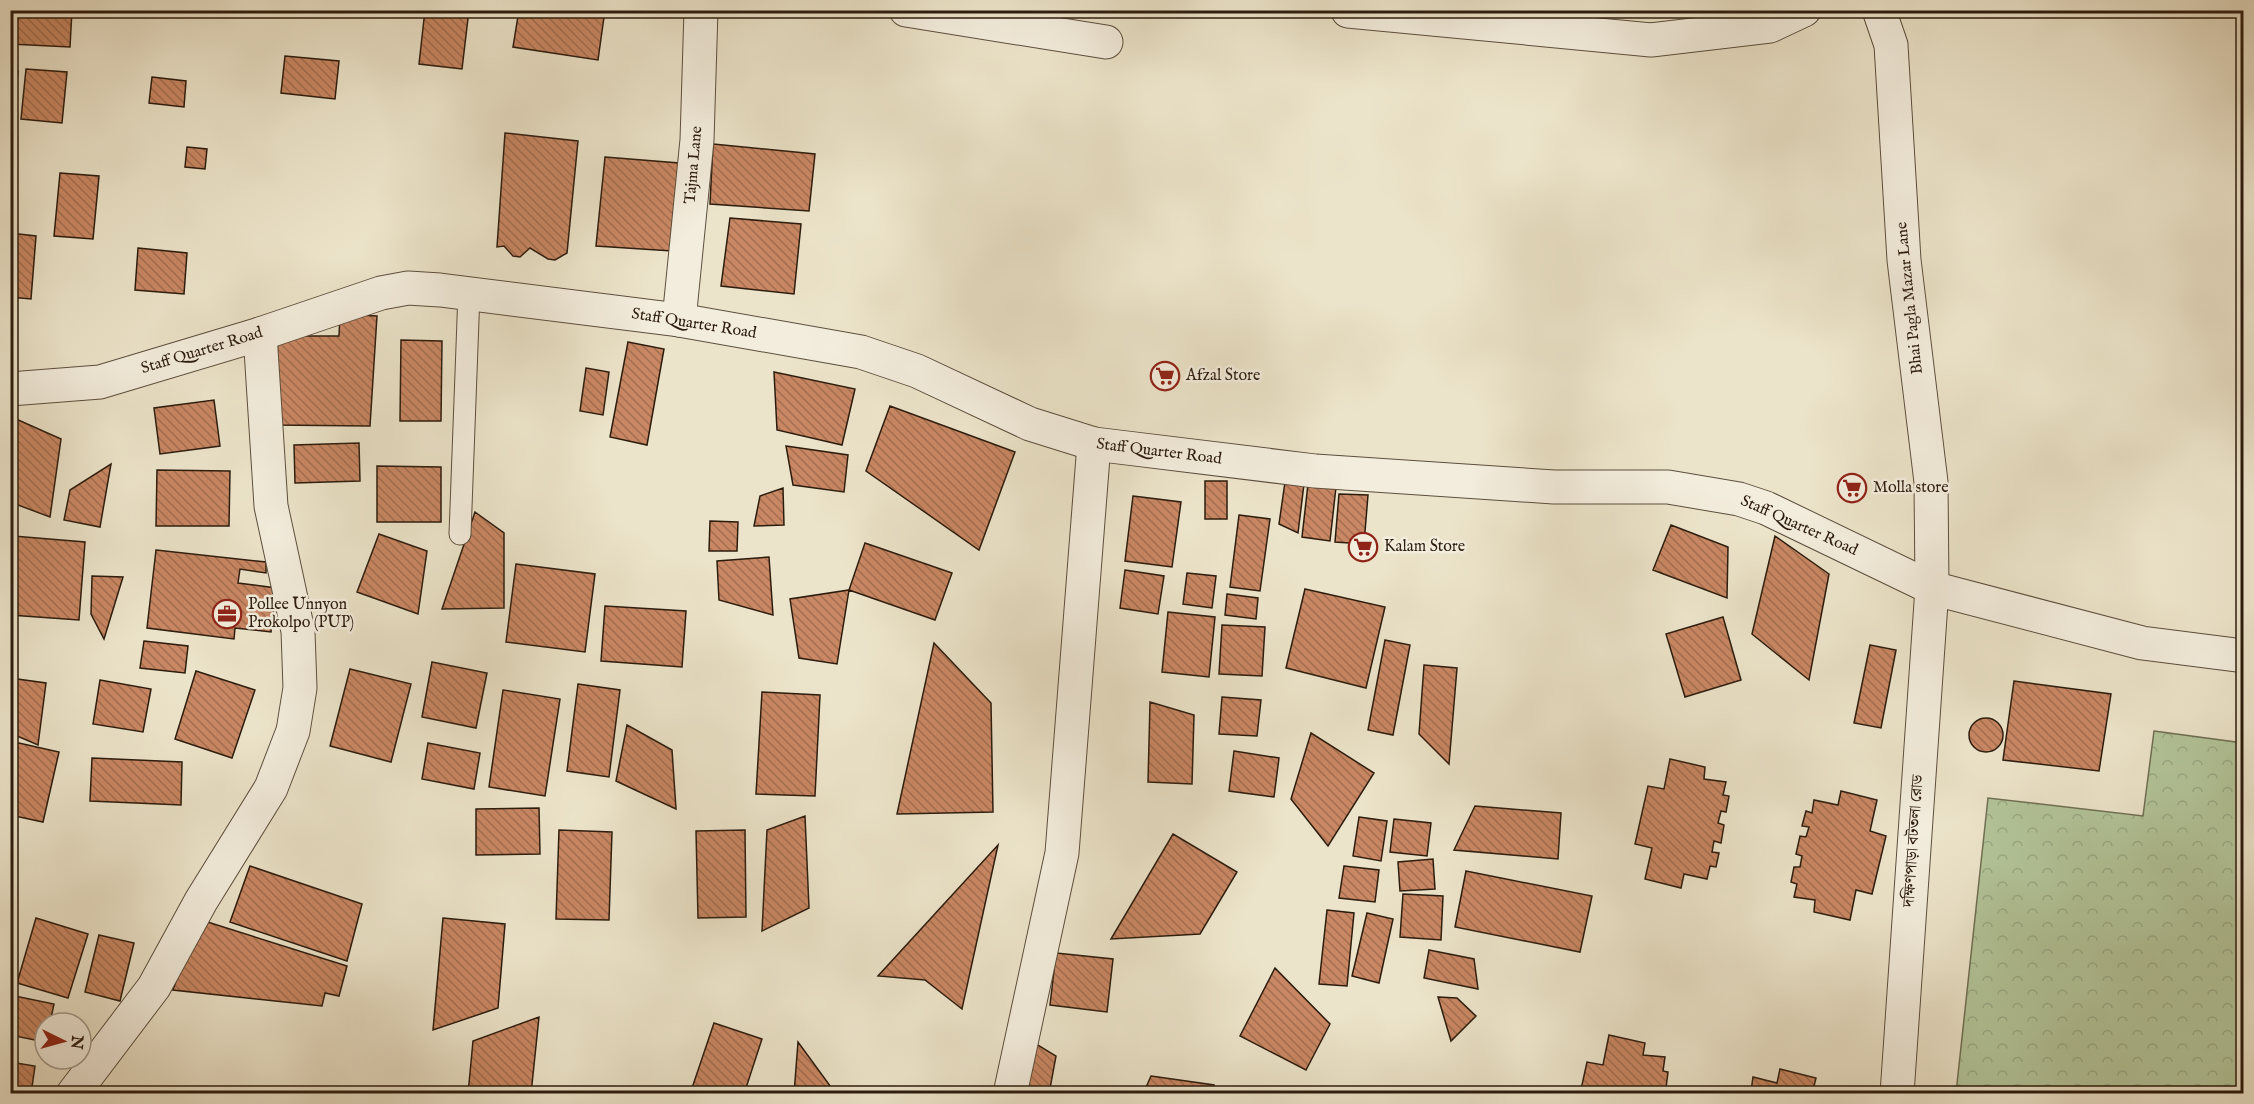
<svg xmlns="http://www.w3.org/2000/svg" width="2254" height="1104" font-family="'IM FELL English','Noto Serif Bengali',serif">
  <defs>
    <pattern id="park-crowns" width="20" height="18" patternUnits="userSpaceOnUse" patternTransform="scale(1.5)"><rect width="20" height="18" fill="#b3c59a"/><path d="M2 6a3 3 0 1 1 6 0M12 15a3 3 0 1 1 6 0" fill="none" stroke="#9aa984"/></pattern>
    <pattern id="building-back-hatch" width="6" height="6" patternUnits="userSpaceOnUse" patternTransform="scale(1.5)"><rect width="6" height="6" fill="#c98763"/><path d="M-1 5l2 2M0 0l6 6M5-1l2 2" fill="none" stroke="#a36e50"/></pattern>
  </defs>
  <rect width="100%" height="100%" fill="#ece4ca"/>
  <filter id="stains"><feTurbulence type="fractalNoise" baseFrequency=".00333" numOctaves="4"/><feColorMatrix values="0 0 0 0 .2 0 0 0 0 .09 0 0 0 0 .02 0 0 0 .5 -.17"/></filter>
  <radialGradient id="worn" r=".72"><stop offset=".6" stop-color="#630" stop-opacity="0"/><stop offset="1" stop-color="#630" stop-opacity=".3"/></radialGradient>
  <path fill="url(#park-crowns)" stroke="#707054" stroke-width="1.5" d="M 2154,731 L 2243,743 L 2243,1093 L 1956,1093 L 1988,798 L 2143,816 Z"/>
  <path fill="url(#building-back-hatch)" stroke="#2c1c0e" stroke-width="1.5" d="M 10,10 L 72,10 L 70,47 L 10,44 Z
    M 425,10 L 469,10 L 462,69 L 419,64 Z
    M 519,10 L 605,10 L 598,60 L 513,47 Z
    M 285,56 L 339,61 L 335,99 L 281,93 Z
    M 26,69 L 67,72 L 62,123 L 21,119 Z
    M 10,71 L 18,71 L 13,128 L 10,127 Z
    M 152,77 L 186,81 L 184,107 L 149,103 Z
    M 505,133 L 578,141 L 567,253 L 555,260 L 548,259 L 530,248 L 520,257 L 513,256 L 504,246 L 497,247 Z
    M 713,144 L 815,154 L 809,211 L 710,204 Z
    M 187,147 L 207,149 L 205,169 L 185,167 Z
    M 605,157 L 679,163 L 672,251 L 596,246 Z
    M 60,173 L 99,176 L 93,239 L 54,236 Z
    M 730,218 L 801,224 L 794,294 L 721,286 Z
    M 10,233 L 36,236 L 31,299 L 10,297 Z
    M 138,248 L 187,253 L 184,294 L 135,290 Z
    M 340,314 L 377,316 L 370,426 L 274,425 L 278,336 L 339,336 Z
    M 401,340 L 442,341 L 441,421 L 400,421 Z
    M 628,342 L 664,349 L 647,445 L 610,437 Z
    M 586,368 L 609,372 L 603,415 L 580,411 Z
    M 774,372 L 855,389 L 842,445 L 777,430 Z
    M 214,400 L 220,446 L 160,454 L 154,408 Z
    M 890,406 L 1015,452 L 979,550 L 866,471 Z
    M 16,419 L 61,439 L 50,517 L 10,502 Z
    M 359,443 L 360,481 L 295,483 L 294,445 Z
    M 786,446 L 848,455 L 844,492 L 793,485 Z
    M 111,464 L 100,527 L 64,520 L 70,490 Z
    M 377,466 L 441,467 L 441,522 L 377,522 Z
    M 157,470 L 230,471 L 229,526 L 156,526 Z
    M 1205,481 L 1227,481 L 1227,519 L 1205,519 Z
    M 1285,482 L 1304,484 L 1298,533 L 1279,524 Z
    M 1308,484 L 1336,487 L 1330,541 L 1302,537 Z
    M 783,488 L 784,525 L 754,526 L 760,496 Z
    M 1339,494 L 1368,495 L 1364,544 L 1335,542 Z
    M 1133,496 L 1181,502 L 1172,567 L 1125,561 Z
    M 475,512 L 504,533 L 504,608 L 442,609 Z
    M 1239,515 L 1270,519 L 1260,591 L 1230,587 Z
    M 710,521 L 738,522 L 737,551 L 709,551 Z
    M 1671,525 L 1728,547 L 1727,598 L 1653,570 Z
    M 379,534 L 427,551 L 418,614 L 357,592 Z
    M 13,536 L 85,542 L 79,620 L 10,615 Z
    M 1775,536 L 1829,574 L 1809,680 L 1752,634 Z
    M 865,543 L 952,573 L 935,620 L 849,590 Z
    M 156,550 L 266,562 L 266,573 L 240,569 L 238,583 L 276,588 L 271,632 L 235,628 L 234,639 L 147,628 Z
    M 769,557 L 773,615 L 719,600 L 717,561 Z
    M 516,564 L 595,574 L 585,652 L 506,642 Z
    M 1125,570 L 1164,576 L 1158,614 L 1120,608 Z
    M 1187,573 L 1216,576 L 1212,608 L 1183,604 Z
    M 92,576 L 123,577 L 104,639 L 91,614 Z
    M 1305,589 L 1385,607 L 1366,688 L 1286,668 Z
    M 849,590 L 837,664 L 799,658 L 790,599 Z
    M 1227,594 L 1258,598 L 1256,619 L 1225,615 Z
    M 605,606 L 686,611 L 682,667 L 601,661 Z
    M 1168,612 L 1215,617 L 1209,677 L 1162,672 Z
    M 1723,617 L 1741,680 L 1685,697 L 1666,634 Z
    M 1222,625 L 1265,627 L 1262,676 L 1219,674 Z
    M 1385,640 L 1410,645 L 1393,735 L 1368,730 Z
    M 144,641 L 188,646 L 185,673 L 140,668 Z
    M 934,643 L 991,703 L 993,812 L 897,814 Z
    M 1870,645 L 1896,650 L 1881,728 L 1854,723 Z
    M 432,662 L 487,673 L 476,728 L 422,717 Z
    M 1424,665 L 1457,668 L 1449,764 L 1419,734 Z
    M 350,669 L 411,684 L 391,762 L 330,746 Z
    M 196,671 L 255,690 L 232,758 L 175,739 Z
    M 10,678 L 46,683 L 38,745 L 10,733 Z
    M 100,680 L 151,689 L 143,732 L 93,724 Z
    M 2014,681 L 2111,694 L 2099,771 L 2003,760 Z
    M 578,684 L 620,690 L 609,777 L 567,771 Z
    M 503,690 L 560,699 L 545,796 L 489,787 Z
    M 762,692 L 820,695 L 815,796 L 756,794 Z
    M 1222,697 L 1261,700 L 1257,736 L 1219,734 Z
    M 1150,702 L 1194,715 L 1192,784 L 1148,782 Z
    M1969 735a17 17 0 1 1 34 0a17 17 0 1 1-34 0Z
    M 627,725 L 672,750 L 676,809 L 616,781 Z
    M 1311,733 L 1374,773 L 1328,846 L 1291,799 Z
    M 10,741 L 59,752 L 43,822 L 10,815 Z
    M 428,743 L 480,753 L 474,789 L 422,779 Z
    M 1234,751 L 1279,758 L 1274,797 L 1229,791 Z
    M 92,758 L 182,762 L 181,805 L 90,801 Z
    M 1670,759 L 1705,767 L 1704,779 L 1726,782 L 1723,795 L 1729,796 L 1726,812 L 1721,811 L 1718,823 L 1724,825 L 1721,843 L 1714,841 L 1712,852 L 1719,853 L 1716,867 L 1710,866 L 1707,879 L 1684,874 L 1681,888 L 1645,879 L 1652,848 L 1635,844 L 1648,786 L 1664,789 Z
    M 1841,791 L 1877,800 L 1870,831 L 1886,836 L 1872,894 L 1856,890 L 1850,920 L 1814,912 L 1815,900 L 1794,897 L 1797,884 L 1791,882 L 1794,867 L 1800,867 L 1802,856 L 1796,854 L 1800,836 L 1806,837 L 1809,827 L 1802,826 L 1806,811 L 1812,813 L 1814,800 L 1838,805 Z
    M 1475,806 L 1561,813 L 1558,859 L 1454,850 Z
    M 539,808 L 540,854 L 476,855 L 476,809 Z
    M 805,816 L 809,908 L 762,931 L 767,830 Z
    M 1359,817 L 1387,821 L 1381,861 L 1353,856 Z
    M 1394,819 L 1431,823 L 1427,856 L 1390,852 Z
    M 559,830 L 612,832 L 609,920 L 556,919 Z
    M 745,830 L 746,917 L 698,918 L 696,831 Z
    M 1173,834 L 1237,872 L 1200,934 L 1111,939 Z
    M 998,845 L 962,1009 L 925,980 L 878,976 Z
    M 1433,859 L 1435,889 L 1400,891 L 1398,862 Z
    M 250,866 L 362,904 L 347,961 L 230,922 Z
    M 1344,866 L 1379,870 L 1375,902 L 1339,898 Z
    M 1466,871 L 1592,896 L 1580,952 L 1455,927 Z
    M 1403,894 L 1443,896 L 1441,940 L 1400,937 Z
    M 1327,910 L 1354,913 L 1347,986 L 1319,984 Z
    M 1367,913 L 1393,919 L 1379,983 L 1352,976 Z
    M 36,918 L 88,934 L 68,998 L 17,983 Z
    M 443,918 L 505,924 L 498,1008 L 433,1030 Z
    M 198,919 L 347,966 L 339,996 L 325,993 L 322,1006 L 173,990 Z
    M 99,935 L 134,943 L 120,1001 L 85,992 Z
    M 1429,950 L 1474,959 L 1478,989 L 1424,978 Z
    M 1056,953 L 1113,959 L 1107,1012 L 1050,1005 Z
    M 1275,968 L 1330,1024 L 1306,1070 L 1240,1036 Z
    M 10,995 L 54,1004 L 50,1023 L 45,1023 L 45,1042 L 10,1035 Z
    M 1438,997 L 1457,998 L 1476,1016 L 1451,1041 Z
    M 539,1017 L 531,1094 L 468,1094 L 473,1041 Z
    M 714,1023 L 762,1039 L 744,1094 L 690,1094 Z
    M 1609,1035 L 1645,1043 L 1643,1055 L 1665,1057 L 1663,1071 L 1668,1072 L 1666,1088 L 1660,1087 L 1658,1094 L 1580,1094 L 1587,1062 L 1603,1065 Z
    M 1023,1036 L 1056,1056 L 1049,1094 L 1012,1094 Z
    M 798,1042 L 836,1094 L 794,1094 Z
    M 10,1062 L 35,1066 L 31,1094 L 10,1094 Z
    M 1780,1069 L 1816,1078 L 1812,1094 L 1743,1094 L 1744,1089 L 1751,1091 L 1753,1077 L 1777,1083 Z
    M 1151,1076 L 1214,1085 L 1213,1094 L 1143,1094 Z"/>
  <g fill="none" stroke-linecap="round" stroke-linejoin="round">
    <g stroke="#5c4e3d" stroke-width="23">
      <path id="service" d="M 460,534 L 469,293"/>
    </g>
    <g stroke="#5c4e3d" stroke-width="35">
      <path id="minor" d="M 906,10 L 1106,42
        M 1879,10 L 1891,45 L 1904,260 L 1931,482 L 1932,588 L 1897,1094
        M 1348,11 L 1651,40 L 1770,26 L 1804,10
        M 679,320 L 697,140 L 701,10
        M 73,1094 L 154,987 L 201,901 L 271,788 L 293,731 L 300,688 L 298,631 L 271,506 L 260,334
        M 1010,1094 L 1062,853 L 1094,444"/>
    </g>
    <g stroke="#5c4e3d" stroke-width="35">
      <path id="tertiary" d="M 10,389 L 100,382 L 260,334 L 381,293 L 408,288 L 440,290 L 679,320 L 861,352 L 917,371 L 1030,424 L 1094,444 L 1315,471 L 1554,487 L 1668,487 L 1739,499 L 1766,508 L 1932,588 L 2142,643 L 2244,656"/>
    </g>
    <use href="#service" stroke="#f3eddd" stroke-width="21"/>
    <use href="#minor" stroke="#f3eddd" stroke-width="33"/>
    <use href="#tertiary" stroke="#f3eddd" stroke-width="33"/>
  </g>
  <defs>
    <g id="supermarket-ring" transform="scale(1.5)"><circle r="9.5" fill="#f3eddd" stroke="#8f2418" stroke-width="1.5"/><path d="M-6-5.5h2.5l.6 2H6L4.5 2H-2.5L-4.4-4H-6ZM-1.5 3.2a1.3 1.3 0 1 0 .1 0ZM3 3.2a1.3 1.3 0 1 0 .1 0Z" fill="#8f2418"/></g>
    <g id="office-ring" transform="scale(1.5)"><circle r="9.5" fill="#f3eddd" stroke="#8f2418" stroke-width="1.5"/><path d="M-6-3h4V-5.5h4V-3h4V5H-6ZM-1-4.5V-3h2v-1.5ZM-6 0V1H6V0Z" fill="#8f2418"/></g>
  </defs>
  <g fill-rule="evenodd">
    <use href="#supermarket-ring" x="1165" y="376"/>
    <use href="#supermarket-ring" x="1852" y="488"/>
    <use href="#supermarket-ring" x="1363" y="547"/>
    <use href="#office-ring" x="227" y="614"/>
  </g>
  <g text-anchor="middle" dominant-baseline="central" stroke-width="5" stroke-linejoin="round" paint-order="stroke">
    <g font-size="16" fill="#2c1c0e" stroke="#f3eddd">
      <text transform="translate(694 165) rotate(-85)">Tajma Lane</text>
      <text transform="translate(1910 298) rotate(-96)">Bhai Pagla Mazar Lane</text>
      <text transform="translate(694 324) rotate(9)">Staff Quarter Road</text>
      <text transform="translate(202 351) rotate(-17)">Staff Quarter Road</text>
      <text transform="translate(1159 452) rotate(7)">Staff Quarter Road</text>
      <text transform="translate(1799 526) rotate(24)">Staff Quarter Road</text>
      <text transform="translate(1914 841) rotate(-86)">দক্ষিণপাড়া বটতলা রোড</text>
    </g>
    <g font-size="16" fill="#2c1c0e" stroke="#f3eddd" text-anchor="start">
      <text x="1186" y="376">Afzal Store</text>
      <text x="1873" y="488">Molla store</text>
      <text x="1384" y="547">Kalam Store</text>
      <text x="248" y="605">Pollee Unnyon<tspan x="248" dy="18">Prokolpo (PUP)</tspan></text>
    </g>
  </g>
  <rect width="2254" height="1104" fill="none" stroke="#ece4ca" stroke-width="36"/>
  <rect x="12" y="12" width="2230" height="1080" fill="none" stroke="#2c1c0e" stroke-width="3"/>
  <rect x="18" y="18" width="2218" height="1068" fill="none" stroke="#2c1c0e" stroke-width="1.5"/>
  <g transform="translate(63 1041) rotate(95)"><circle r="28" fill="#f3eddd" stroke="#a3998a" stroke-width="1.5"/>
  <path d="M0-4.5L10 22L0 15L-10 22Z" fill="#8f2418"/>
  <text y="-9" font-size="16" font-weight="bold" text-anchor="middle" fill="#2c1c0e">N</text>
  </g>
  <rect width="100%" height="100%" filter="url(#stains)"/>
  <rect width="100%" height="100%" fill="url(#worn)"/>
</svg>
